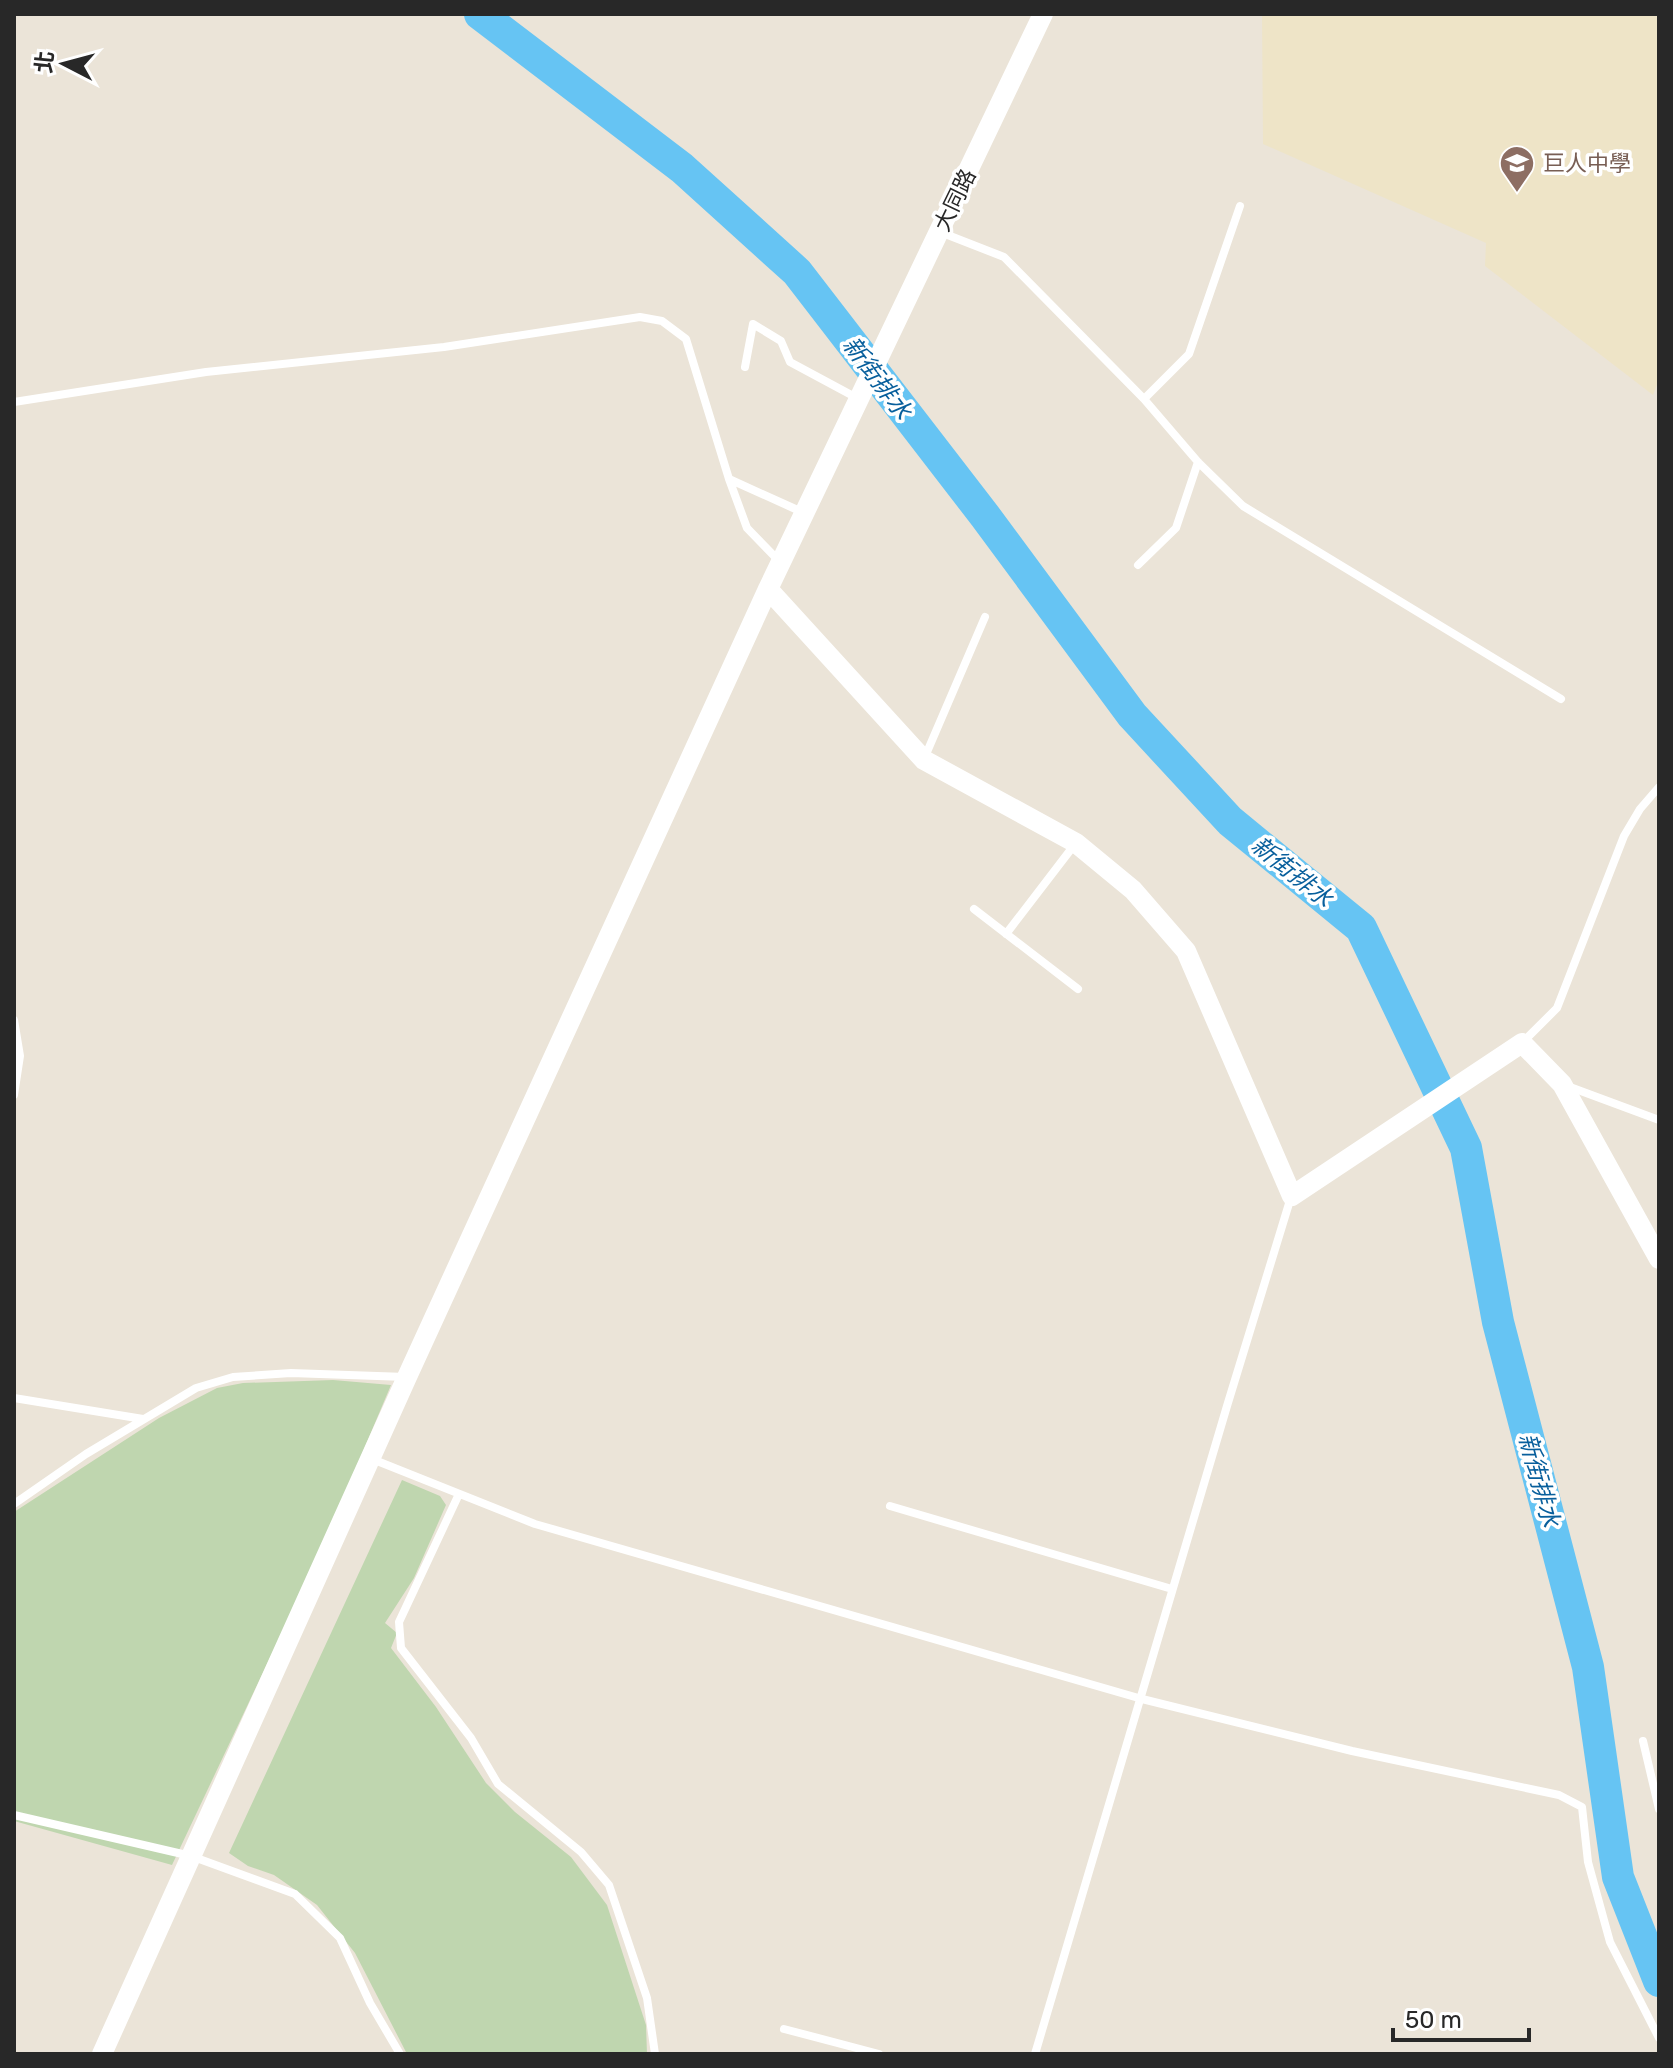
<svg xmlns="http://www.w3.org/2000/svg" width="1673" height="2068" font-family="Rubik,'Noto Sans TC',sans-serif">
  <rect width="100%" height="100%" fill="#ebe4d8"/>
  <path fill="#eee4c7" d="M 1262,14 L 1659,14 L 1659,379 L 1653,395 L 1485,266 L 1486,243 L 1263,144 Z"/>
  <path fill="#bfd6af" d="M 333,1380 L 391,1385 L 326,1539 L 172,1865 L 14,1821 L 14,1512 L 159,1418 L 217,1388 L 243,1383 Z
    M 402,1480 L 440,1496 L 446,1505 L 414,1578 L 385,1623 L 397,1633 L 391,1648 L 436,1707 L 486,1783 L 515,1812 L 571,1857 L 607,1905 L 646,2025 L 647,2054 L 407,2054 L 355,1953 L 317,1905 L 274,1875 L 248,1866 L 229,1853 Z"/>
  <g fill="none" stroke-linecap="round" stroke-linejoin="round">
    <path stroke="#66c4f3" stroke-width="32" d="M 480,14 L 682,168 L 797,272 L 985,516 L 1132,715 L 1230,821 L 1361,928 L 1466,1148 L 1498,1322 L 1588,1667 L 1618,1877 L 1659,1981"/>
    <path stroke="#fff" stroke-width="8" d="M 940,232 L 1004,257 L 1144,399 L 1198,462 L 1243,506 L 1561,699
      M 745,367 L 753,324 L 781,341 L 790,362 L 857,398
      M 1144,399 L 1189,354 L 1240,206
      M 14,402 L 206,372 L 444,347 L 640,317 L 662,321 L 686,339 L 729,479 L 802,512
      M 729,479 L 747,528 L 780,562
      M 1138,565 L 1176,528 L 1198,462
      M 924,759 L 985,617
      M 974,909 L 1078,989
      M 1006,934 L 1075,844
      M 14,1020 L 20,1056 L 14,1095
      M 1523,1042 L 1557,1008 L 1624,836 L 1640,809 L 1659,787
      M 1570,1087 L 1659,1120
      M 14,1398 L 143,1419
      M 372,1459 L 535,1524 L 1142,1699 L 1352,1751 L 1559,1795 L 1582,1807 L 1588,1862 L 1610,1942 L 1659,2038
      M 459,1494 L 399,1622 L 401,1648 L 471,1738 L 498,1784 L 581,1852 L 609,1885 L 647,1998 L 655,2054
      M 14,1504 L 86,1454 L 196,1388 L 233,1377 L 291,1373 L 406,1377
      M 890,1506 L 1172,1589
      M 1643,1741 L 1659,1809
      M 14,1815 L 191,1856 L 295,1894 L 340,1938 L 370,2003 L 400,2054
      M 784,2029 L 879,2054
      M 1035,2054 L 1227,1406 L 1291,1197"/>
    <path stroke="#fff" stroke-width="20" d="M 768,589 L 924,760 L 1076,843 L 1133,890 L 1186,951 L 1292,1196 L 1522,1043 L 1562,1084 L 1659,1259
      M 102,2054 L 407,1377 L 768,589 L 1043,14"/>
  </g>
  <defs>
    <g id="school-pin" transform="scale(1.8)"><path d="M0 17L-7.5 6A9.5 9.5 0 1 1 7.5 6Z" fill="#8d6e63" stroke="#fff"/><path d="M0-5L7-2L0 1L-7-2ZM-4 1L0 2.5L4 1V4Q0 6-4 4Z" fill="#fff"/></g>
  </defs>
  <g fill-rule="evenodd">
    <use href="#school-pin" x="1517" y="163"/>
  </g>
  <g text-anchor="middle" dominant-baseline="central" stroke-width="7" stroke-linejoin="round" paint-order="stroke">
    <g font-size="22" fill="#785e54" stroke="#fff" text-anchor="start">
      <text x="1543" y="163">巨人中學</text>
    </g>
    <g font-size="22" fill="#282828" stroke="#fff">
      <text transform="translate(955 200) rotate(-64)">大同路</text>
    </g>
    <g font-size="24" font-style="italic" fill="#085f9c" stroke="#fff">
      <text transform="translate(877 378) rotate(53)">新街排水</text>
      <text transform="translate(1292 872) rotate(39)">新街排水</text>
      <text transform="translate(1539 1480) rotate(75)">新街排水</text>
    </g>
  </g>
  <rect width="1673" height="2068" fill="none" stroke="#282828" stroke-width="32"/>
  <g transform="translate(64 64) rotate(276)" stroke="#ffffff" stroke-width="6" paint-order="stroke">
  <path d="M0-6L14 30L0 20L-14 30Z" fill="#282828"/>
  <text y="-12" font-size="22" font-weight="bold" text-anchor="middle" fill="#282828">北</text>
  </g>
  <path d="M1393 2028v12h136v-12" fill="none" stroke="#282828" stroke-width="4"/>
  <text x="1405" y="2028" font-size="24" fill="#282828" stroke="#ffffff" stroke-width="6" paint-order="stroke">50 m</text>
</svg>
